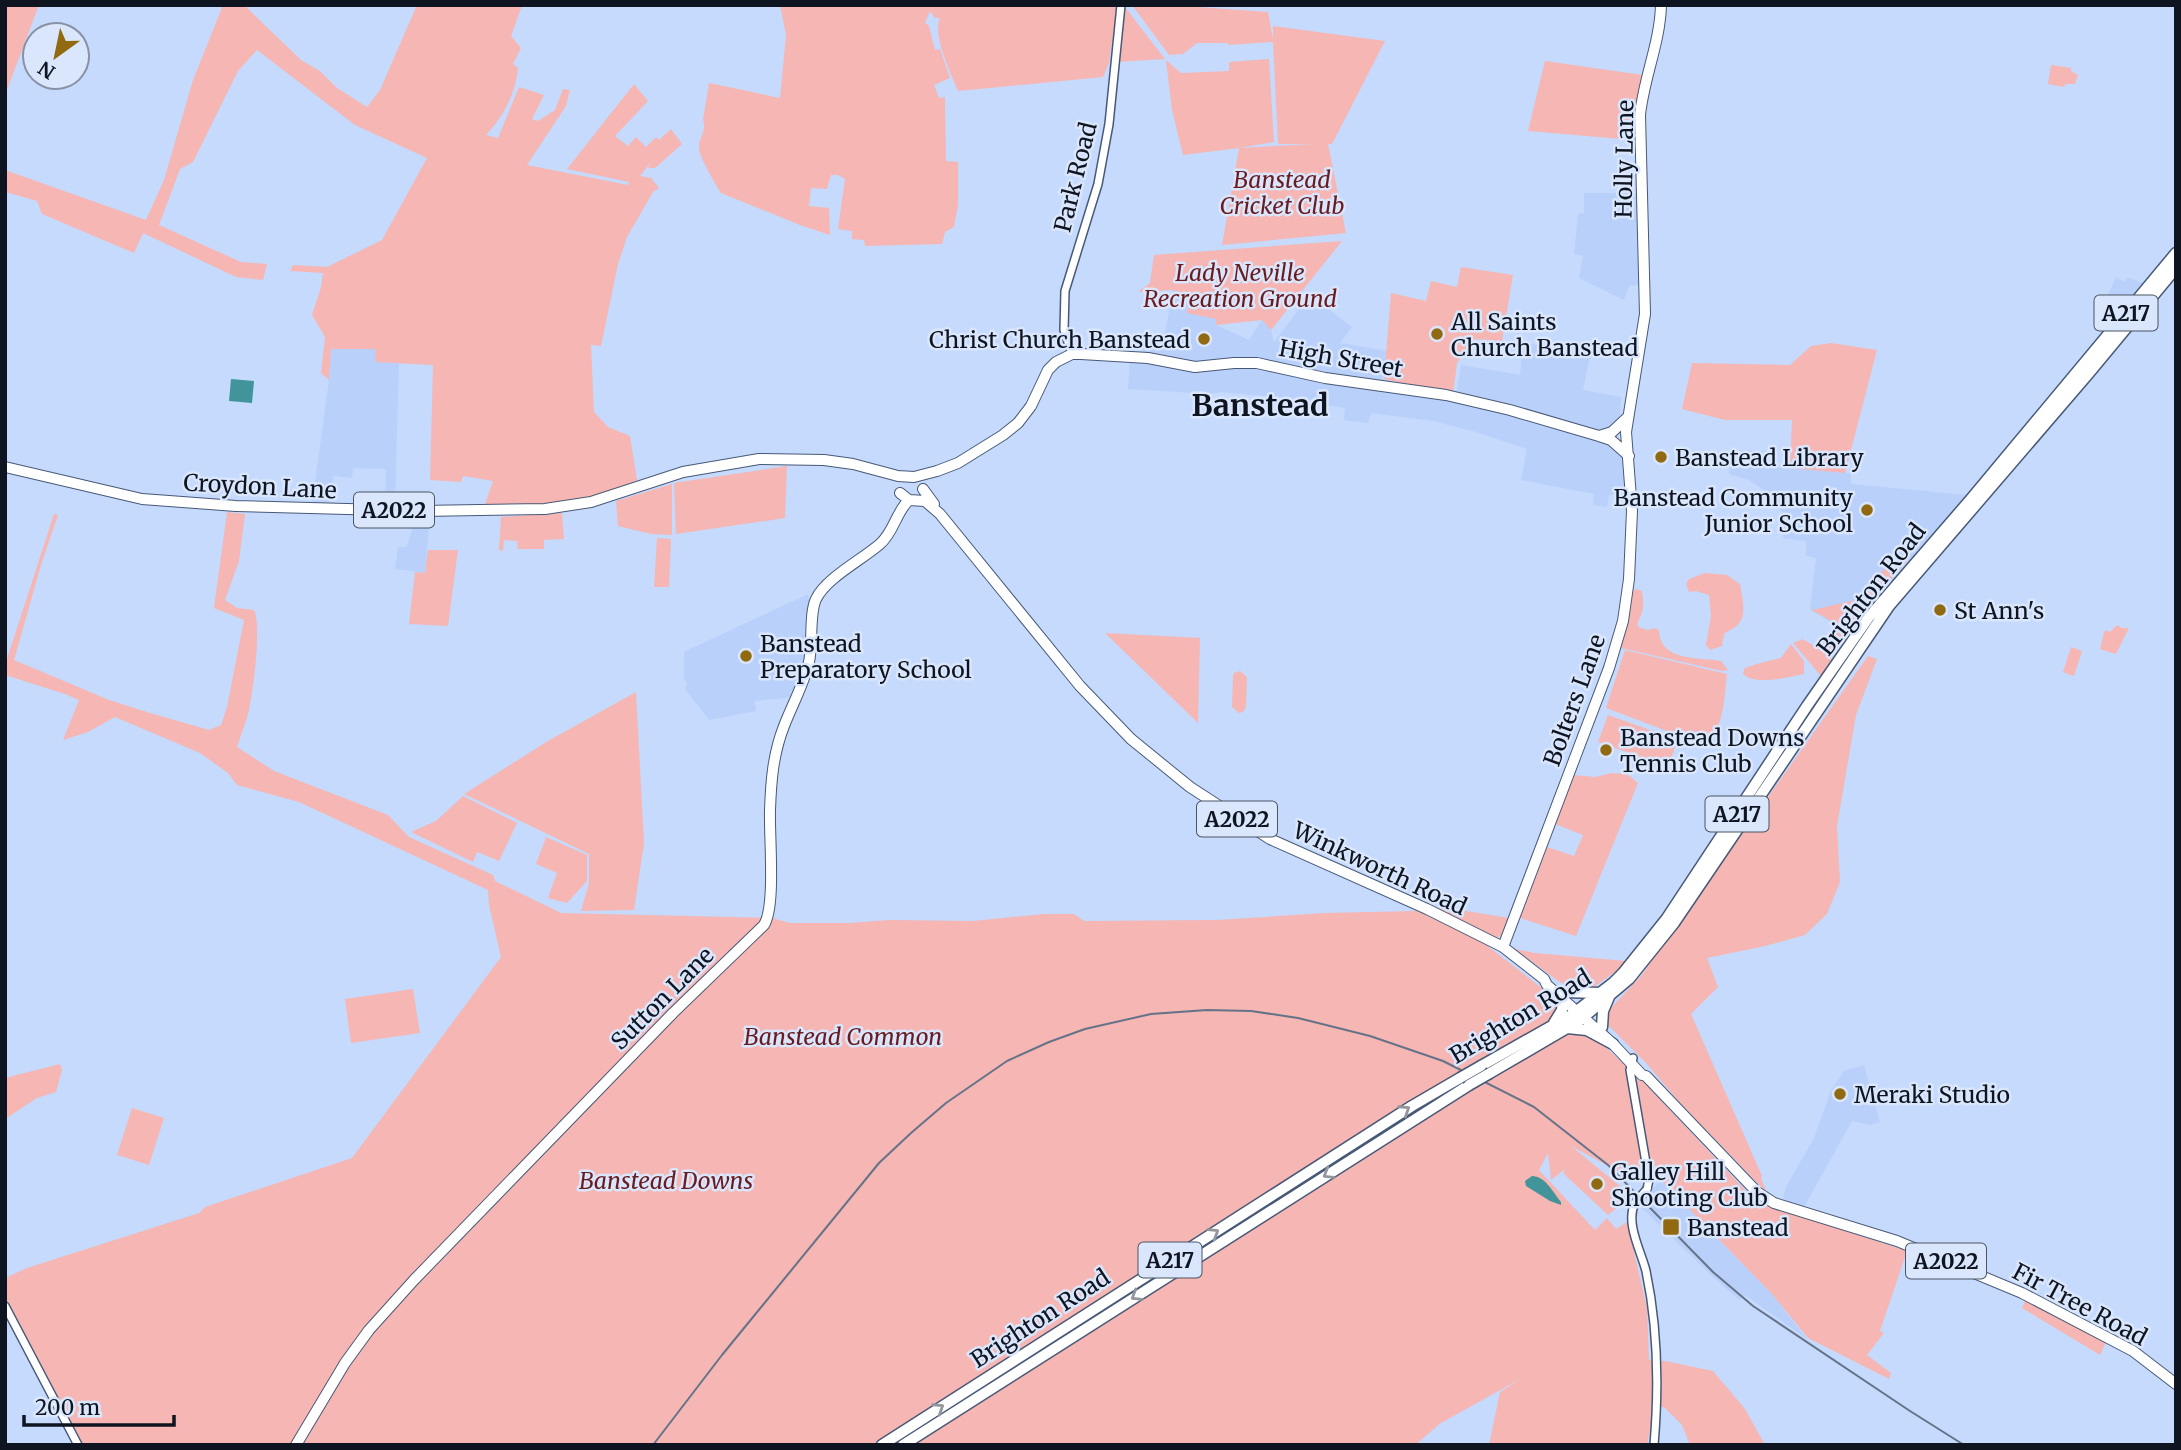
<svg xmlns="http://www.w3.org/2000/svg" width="2181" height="1450" font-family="Merriweather,serif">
  <rect width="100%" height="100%" fill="#c5dafd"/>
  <path fill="#b9d0fa" d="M 1584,193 L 1639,193 L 1639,285 L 1629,286 L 1624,300 L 1579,278 L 1583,256 L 1574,254 L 1578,214 L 1584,213 Z
    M 2116,277 L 2125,282 L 2127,277 L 2143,283 L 2129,300 L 2121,304 L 2107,297 Z
    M 1173,290 L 1191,295 L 1217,319 L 1216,325 L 1249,340 L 1262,320 L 1271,330 L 1274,342 L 1310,295 L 1352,327 L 1340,343 L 1388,351 L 1383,379 L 1456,395 L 1461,365 L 1520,375 L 1523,343 L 1591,352 L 1583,390 L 1621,397 L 1620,416 L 1610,430 L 1624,454 L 1628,496 L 1609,494 L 1607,507 L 1593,505 L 1594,494 L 1521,480 L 1527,449 L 1476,432 L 1433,421 L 1371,413 L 1368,423 L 1344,420 L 1345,408 L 1286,398 L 1220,392 L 1209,394 L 1128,389 L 1130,362 L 1143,351 L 1146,335 L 1164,338 Z
    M 331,349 L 376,349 L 376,362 L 399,363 L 395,506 L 385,505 L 386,469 L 353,468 L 352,478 L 333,476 L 330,505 L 312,504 L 329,380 Z
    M 1731,450 L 1769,451 L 1767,466 L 1851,473 L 1851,484 L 1967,495 L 1849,632 L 1810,610 L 1816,558 L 1806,556 L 1806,541 L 1783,538 L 1783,514 L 1771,495 L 1749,480 L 1729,474 Z
    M 416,515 L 430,516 L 425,573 L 395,569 L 398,547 L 407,547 Z
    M 808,594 L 810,603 L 808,659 L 792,697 L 755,701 L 756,711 L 709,720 L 685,689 L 687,684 L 684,678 L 684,652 Z
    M 1864,1065 L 1880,1122 L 1871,1125 L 1852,1121 L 1804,1207 L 1787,1203 L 1783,1197 L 1786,1187 L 1814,1138 L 1831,1091 L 1844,1071 Z
    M 1661,1180 L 1771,1293 L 1807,1339 L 1745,1295 L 1742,1299 L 1738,1299 L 1711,1275 L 1642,1208 L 1639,1209 L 1638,1205 Z"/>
  <path fill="#f6b6b3" d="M 5,5 L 39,5 L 5,95 Z
    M 223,5 L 244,5 L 301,60 L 320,71 L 337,88 L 367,107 L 380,90 L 417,5 L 522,5 L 511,36 L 521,48 L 513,64 L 518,68 C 516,93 503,117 486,135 L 498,138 L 519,87 L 544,95 L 532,119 L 538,121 L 555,110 L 563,89 L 570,90 L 566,106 L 527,165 L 628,185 L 629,182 L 567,169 L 634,84 L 648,101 L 615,136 L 628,146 L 636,137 L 646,147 L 656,137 L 659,140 L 671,129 L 682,144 L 655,168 L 648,168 L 652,161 L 640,176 L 651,178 L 659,188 L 653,192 L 627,237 L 618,264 L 601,346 L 591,345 L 594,412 L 608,427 L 630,436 L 637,480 C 598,502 529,506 484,507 L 493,481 L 463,476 L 461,482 L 430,480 L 433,365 L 376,362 L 375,349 L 331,349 L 329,380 L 321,373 L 325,337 L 312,315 L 321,287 L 323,273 L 290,271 L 293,265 L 327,267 L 382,240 L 427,158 L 355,125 L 257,50 L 238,71 L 193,162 L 180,169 L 159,225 L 241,262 L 267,264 L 263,280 L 236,277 L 143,233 L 134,253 L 42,214 L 37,201 L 5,192 L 5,170 L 146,220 L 164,180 L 193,80 Z
    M 780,5 L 1117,5 L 1109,63 L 1103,77 L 958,91 C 951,73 932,36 940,18 L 935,18 L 930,11 L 925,23 L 929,26 L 935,50 L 940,49 L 950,78 L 934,85 L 939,98 L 945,97 L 946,161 L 958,162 L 958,205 L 954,227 L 945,232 L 942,244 L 865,246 L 864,240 L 852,239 L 852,231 L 838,229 L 845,179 L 838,175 L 831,175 L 827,189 L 811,188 L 809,206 L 829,208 L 830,235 L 800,225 L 721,193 C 716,185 698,155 699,147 C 699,137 707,131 703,120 L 709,83 L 780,98 L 786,35 Z
    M 1132,5 L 1169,5 L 1268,12 L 1273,40 L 1273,26 L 1385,41 L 1332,144 L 1328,144 L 1346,233 L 1222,245 L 1239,148 L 1183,155 L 1172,110 L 1166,60 L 1181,73 L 1229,71 L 1229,62 L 1269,59 L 1274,142 L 1239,148 L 1312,144 L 1278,144 L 1273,42 L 1228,45 L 1228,43 L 1197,43 L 1183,54 L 1169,55 Z
    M 1125,7 L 1165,59 L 1117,62 Z
    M 1545,61 L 1643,75 L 1636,106 L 1633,140 L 1528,131 Z
    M 2051,65 L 2071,68 L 2071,71 L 2078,75 L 2075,84 L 2066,84 L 2064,87 L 2048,84 Z
    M 1342,241 L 1271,330 L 1262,320 L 1216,325 L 1216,319 L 1187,313 L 1190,296 L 1173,290 L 1138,292 L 1150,283 L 1154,255 Z
    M 1461,267 L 1513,275 L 1502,341 L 1475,339 L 1457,363 L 1453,394 L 1384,379 L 1391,293 L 1426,301 L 1431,281 L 1457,287 Z
    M 1831,343 L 1877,350 L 1845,473 L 1790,468 L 1792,420 L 1725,420 L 1682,409 L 1692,363 L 1790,365 L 1811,346 Z
    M 787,466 L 785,518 L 676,534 L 674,483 Z
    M 672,484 L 672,535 L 651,534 L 618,526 L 616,501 Z
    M 227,512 L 245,514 L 239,561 L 225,600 L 237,608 L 254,610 C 262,626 253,690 249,710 C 246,722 241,735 237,747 L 274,771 L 388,815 L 409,837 L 493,875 L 495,881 L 561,913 L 772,918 L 790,923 L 849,923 L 889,920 L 973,921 L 1044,914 L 1074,914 L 1084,921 L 1218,920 L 1324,913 L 1417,911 L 1481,941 L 1556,999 L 1558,1005 L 1555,1013 L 1580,1031 L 1600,1042 L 1626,1066 L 1644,1181 L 1642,1182 L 1638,1179 L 1636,1181 L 1571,1146 L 1632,1196 L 1608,1215 L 1563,1173 L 1565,1169 L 1551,1180 L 1548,1153 L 1539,1170 L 1595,1230 L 1607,1218 L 1616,1229 L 1627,1222 L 1647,1308 L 1649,1360 L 1665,1361 L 1713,1371 L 1745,1409 L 1765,1445 L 1690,1445 L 1682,1425 L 1664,1407 L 1654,1408 L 1647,1445 L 1489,1445 L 1500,1392 L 1520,1379 L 1441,1423 L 1415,1445 L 78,1445 L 5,1306 L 5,1278 L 27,1268 L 199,1213 L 205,1207 L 352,1158 L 501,957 L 489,905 L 488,890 L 299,802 L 237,785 L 228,773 L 200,753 L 115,717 L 88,732 L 63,740 L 79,700 L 65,694 L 5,675 L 5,659 L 7,659 L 54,514 L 58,515 L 41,565 L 14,660 L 109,700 L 150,713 L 209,730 L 221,725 L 227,707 L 244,620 L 214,608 Z
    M 562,513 L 564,539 L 544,540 L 544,549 L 518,549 L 517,541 L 504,540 L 503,551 L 499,550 L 501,517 Z
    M 657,538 L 671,539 L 669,587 L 654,587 Z
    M 428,550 L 458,550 L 448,626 L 409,624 L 415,572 L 425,573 Z
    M 1889,556 L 1909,559 L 1854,621 L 1821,676 L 1793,643 L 1803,639 L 1817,648 L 1836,624 L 1812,610 L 1856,600 L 1878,582 Z
    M 1705,573 L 1727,575 L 1740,584 C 1742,599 1749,618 1734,628 C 1731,630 1727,631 1724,634 L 1722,646 L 1710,650 L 1706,645 L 1711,616 L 1709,595 L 1696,591 L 1689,592 L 1686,584 L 1689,579 Z
    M 1636,589 L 1642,591 C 1643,598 1644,605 1642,612 C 1640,619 1637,620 1638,627 L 1648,630 L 1654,628 L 1659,630 C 1660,662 1699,657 1721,661 L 1728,670 L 1722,671 L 1621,648 L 1633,591 Z
    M 2117,625 L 2122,628 L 2129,628 L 2116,654 L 2100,649 L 2104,632 L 2106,630 L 2110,632 Z
    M 1105,633 L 1200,638 L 1198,723 Z
    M 1791,644 L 1804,661 L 1804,674 C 1789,677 1755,686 1743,674 L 1744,669 C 1750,665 1772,660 1781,658 Z
    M 2071,647 L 2082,651 L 2074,676 L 2063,672 Z
    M 1625,650 L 1727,674 C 1724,696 1725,737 1699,745 C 1694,747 1687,746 1682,747 L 1683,737 L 1606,708 Z
    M 1868,656 L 1877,659 L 1856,715 L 1837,826 L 1840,882 L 1827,914 L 1805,935 L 1765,946 L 1707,958 L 1718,987 L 1691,1014 L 1762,1176 L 1761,1178 L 1767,1193 L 1680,1103 L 1647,1064 L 1609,1026 L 1606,1020 L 1608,1011 L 1641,976 Z
    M 1240,671 L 1247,677 L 1246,707 L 1243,712 L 1239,713 L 1232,707 L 1233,676 L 1234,673 Z
    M 636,692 L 644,843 L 634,910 L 581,911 L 589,883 L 589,854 L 464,794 L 548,741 Z
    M 1608,715 L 1650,730 L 1642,755 L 1652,730 L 1678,739 L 1669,764 L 1659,760 L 1657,766 L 1641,760 L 1641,757 L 1598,742 Z
    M 1612,773 L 1627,774 L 1638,783 L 1576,936 L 1520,918 L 1547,847 L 1574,856 L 1583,835 L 1555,824 L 1574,775 L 1595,777 Z
    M 463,796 L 517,823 L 499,861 L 477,852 L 473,862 L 411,832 L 436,821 Z
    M 546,837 L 587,855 L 587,881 L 567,903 L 548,898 L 557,873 L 536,864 Z
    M 1441,907 L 1509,918 L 1503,934 L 1496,939 L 1438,909 Z
    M 1515,949 L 1535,953 L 1626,961 L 1619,969 L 1591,989 L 1566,985 L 1558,981 Z
    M 413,989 L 420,1033 L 351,1043 L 345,999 Z
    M 60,1064 L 62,1070 L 56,1092 L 37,1098 L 5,1119 L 5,1078 Z
    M 1638,1076 L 1746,1191 L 1784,1211 L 1907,1251 L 1880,1331 L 1884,1333 L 1867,1355 L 1891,1373 L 1889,1379 L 1808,1338 L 1771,1293 L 1661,1180 L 1651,1167 L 1637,1082 Z
    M 132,1108 L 164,1118 L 149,1165 L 117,1155 Z
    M 2026,1299 L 2107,1340 L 2100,1355 L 2022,1308 Z"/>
  <path fill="#41949a" d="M 231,379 L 254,381 L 252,403 L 229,401 Z
    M 1532,1176 C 1545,1176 1553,1192 1561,1202 L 1561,1205 L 1550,1201 L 1526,1186 L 1525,1181 Z"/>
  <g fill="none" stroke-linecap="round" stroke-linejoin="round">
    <g stroke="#485977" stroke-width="10">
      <path id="minor" d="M 1072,354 L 1064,330 L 1065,291 L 1098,184 L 1109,124 L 1121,5
        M 1633,1058 L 1630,1070 L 1649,1180 L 1647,1189
        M 1635,1203 C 1625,1223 1641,1251 1646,1271 C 1658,1328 1659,1387 1654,1445
        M 5,1306 L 78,1445"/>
    </g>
    <g stroke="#485977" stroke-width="12">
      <path id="major" d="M 1599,436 L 1612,432 L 1628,417
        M 5,467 L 142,499 L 236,506 L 421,511 L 545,509 L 591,502 L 683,472 L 759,459 L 824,460 L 853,464 L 898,476 L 914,477 L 937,471 L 958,463 L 1003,435 L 1018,423 L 1031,406 L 1048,370 L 1056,362 L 1072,354 L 1081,354 L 1148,358 L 1195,367 L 1234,363 L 1257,363 L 1325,378 L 1446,395 L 1510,410 L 1599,436 L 1611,440 L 1629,456
        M 923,489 L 934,504
        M 900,493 L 909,500 L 925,501 L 940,514 L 1080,686 L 1131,739 L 1190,787 L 1270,839 L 1427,909 L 1503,947 L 1544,979 L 1547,985 L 1613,1044 L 1642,1075 L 1646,1076 L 1757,1192 L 1774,1203 L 1897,1241 L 2022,1293 L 2133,1351 L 2176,1384
        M 1503,947 L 1609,668 L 1623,621 L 1629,579 L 1632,511 L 1626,432 L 1645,314 L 1640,115 C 1644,77 1660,43 1661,5
        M 296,1445 L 345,1363 L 369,1330 L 414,1280 L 673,1013 L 764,925 C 776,906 769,836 770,810 C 771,781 773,754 784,726 C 792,705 804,684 809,662 C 813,645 809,613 816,599 C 826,578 863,559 880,544 C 894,532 896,512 909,500"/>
    </g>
    <g stroke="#485977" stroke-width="13">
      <path id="highway" d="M 1563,992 L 1601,993
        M 1554,1023 L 1562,1010 L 1563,999
        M 1602,1027 L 1603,1011 L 1609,997
        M 1567,1028 L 1587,1030 L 1613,1044
        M 1481,1066 L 1573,1014 L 1613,983 L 1623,973 L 1667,918 L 1807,706 L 1869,617 L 1971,499 L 2176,253
        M 1490,1073 L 1579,1021 L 1629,979 L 1674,923 L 1889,606 L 2089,373 L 2176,268
        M 882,1445 L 1412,1106 L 1460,1078
        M 903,1445 L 1469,1085"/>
    </g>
    <use href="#minor" stroke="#fff" stroke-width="7"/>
    <use href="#major" stroke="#fff" stroke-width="10"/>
    <use href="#highway" stroke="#fff" stroke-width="10"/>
    <path stroke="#657389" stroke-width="2" d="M 653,1445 L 722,1355 L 879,1163 L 911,1133 L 946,1103 L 1007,1061 L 1049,1042 L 1085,1029 L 1151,1014 L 1207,1010 L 1251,1011 L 1298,1018 L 1370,1036 L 1443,1061 L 1534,1107 L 1608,1165 L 1713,1272 L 1753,1306 L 1910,1411 L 1964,1445"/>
    <g stroke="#485977" stroke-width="10" stroke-linecap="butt">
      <path id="minor-bridge" d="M 1635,1203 L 1647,1189"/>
    </g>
    <g stroke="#485977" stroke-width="13" stroke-linecap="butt">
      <path id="highway-bridge" d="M 1460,1078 L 1481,1066
        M 1469,1085 L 1490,1073"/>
    </g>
    <use href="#minor-bridge" stroke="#fff" stroke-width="7"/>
    <use href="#highway-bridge" stroke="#fff" stroke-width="10"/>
  </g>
  <defs><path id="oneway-chevron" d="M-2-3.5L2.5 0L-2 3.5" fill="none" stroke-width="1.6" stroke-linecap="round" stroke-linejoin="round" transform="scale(1.75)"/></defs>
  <g stroke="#93969b">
    <use href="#oneway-chevron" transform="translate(1405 1110) rotate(-33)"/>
    <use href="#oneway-chevron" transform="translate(1328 1174) rotate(148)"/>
    <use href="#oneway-chevron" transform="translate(1214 1233) rotate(-32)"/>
    <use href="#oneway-chevron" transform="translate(1136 1296) rotate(148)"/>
    <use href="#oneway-chevron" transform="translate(939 1408) rotate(-33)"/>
  </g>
  <g fill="#906910" stroke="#dae6fc" stroke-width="2.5">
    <circle cx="1437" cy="334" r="7"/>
    <circle cx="1204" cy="339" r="7"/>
    <circle cx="1661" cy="457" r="7"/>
    <circle cx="1867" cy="510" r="7"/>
    <circle cx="1940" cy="610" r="7"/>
    <circle cx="746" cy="656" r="7"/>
    <circle cx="1606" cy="750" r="7"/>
    <circle cx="1840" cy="1094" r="7"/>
    <circle cx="1597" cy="1184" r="7"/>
    <rect x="1662" y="1218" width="18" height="18" rx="3.5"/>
  </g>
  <g text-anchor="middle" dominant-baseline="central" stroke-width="5" stroke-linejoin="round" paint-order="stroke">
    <g fill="#dae6fc" stroke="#4b5463" stroke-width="2">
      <rect x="2094.5" y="295.5" width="63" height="35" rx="5"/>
      <rect x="354" y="492.5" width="80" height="35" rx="5"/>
      <rect x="1705.5" y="796.5" width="63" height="35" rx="5"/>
      <rect x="1197" y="801.5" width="80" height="35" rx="5"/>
      <rect x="1138.5" y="1242.5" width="63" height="35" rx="5"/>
      <rect x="1906" y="1243.5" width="80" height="35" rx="5"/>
    </g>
    <g font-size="21" font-weight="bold" fill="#0e1521">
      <text x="2126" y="313">A217</text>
      <text x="394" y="510">A2022</text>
      <text x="1737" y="814">A217</text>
      <text x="1237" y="819">A2022</text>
      <text x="1170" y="1260">A217</text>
      <text x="1946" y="1261">A2022</text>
    </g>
    <g font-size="23" fill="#0e1521" stroke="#dae6fc">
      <text transform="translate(1624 159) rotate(-89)">Holly Lane</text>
      <text transform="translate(1075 177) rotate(-76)">Park Road</text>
      <text transform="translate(1341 358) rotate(10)">High Street</text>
      <text transform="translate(260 486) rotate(3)">Croydon Lane</text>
      <text transform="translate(1871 589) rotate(-52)">Brighton Road</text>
      <text transform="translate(1574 700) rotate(-70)">Bolters Lane</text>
      <text transform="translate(1380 868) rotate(25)">Winkworth Road</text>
      <text transform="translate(662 998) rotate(-45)">Sutton Lane</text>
      <text transform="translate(1520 1016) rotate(-31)">Brighton Road</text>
      <text transform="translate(2080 1304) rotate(28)">Fir Tree Road</text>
      <text transform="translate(1040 1318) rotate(-33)">Brighton Road</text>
    </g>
    <g font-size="23" font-style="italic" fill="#691b1f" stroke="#dae6fc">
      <text x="1282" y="179">Banstead<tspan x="1282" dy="26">Cricket Club</tspan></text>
      <text x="1240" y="272">Lady Neville<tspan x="1240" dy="26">Recreation Ground</tspan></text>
      <text x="843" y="1036">Banstead Common</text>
      <text x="666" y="1180">Banstead Downs</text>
    </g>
    <g font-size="23" fill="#0e1521" stroke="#dae6fc" text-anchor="start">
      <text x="1451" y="321">All Saints<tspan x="1451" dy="26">Church Banstead</tspan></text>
      <text x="1190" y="339" text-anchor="end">Christ Church Banstead</text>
      <text x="1675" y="457">Banstead Library</text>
      <text x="1853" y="497" text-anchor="end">Banstead Community<tspan x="1853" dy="26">Junior School</tspan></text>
      <text x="1954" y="610">St Ann's</text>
      <text x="760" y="643">Banstead<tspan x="760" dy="26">Preparatory School</tspan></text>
      <text x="1620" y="737">Banstead Downs<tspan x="1620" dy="26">Tennis Club</tspan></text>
      <text x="1854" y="1094">Meraki Studio</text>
      <text x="1611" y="1171">Galley Hill<tspan x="1611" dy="26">Shooting Club</tspan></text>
      <text x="1687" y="1227">Banstead</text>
    </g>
    <g font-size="30" font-weight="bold" fill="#0e1521" stroke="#dae6fc">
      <text x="1260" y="405">Banstead</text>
    </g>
  </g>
  <rect width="2181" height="1450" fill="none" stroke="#0e1521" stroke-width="14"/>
  <g transform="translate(56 56) rotate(213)"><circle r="33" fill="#dae6fc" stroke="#8892a4" stroke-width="2"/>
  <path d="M0-5L12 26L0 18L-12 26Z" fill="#906910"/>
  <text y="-10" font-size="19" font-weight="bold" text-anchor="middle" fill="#0e1521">N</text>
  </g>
  <path d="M24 1415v10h150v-10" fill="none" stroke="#0e1521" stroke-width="3.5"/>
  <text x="35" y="1415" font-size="21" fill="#0e1521" stroke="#dae6fc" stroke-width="5" paint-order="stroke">200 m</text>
</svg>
